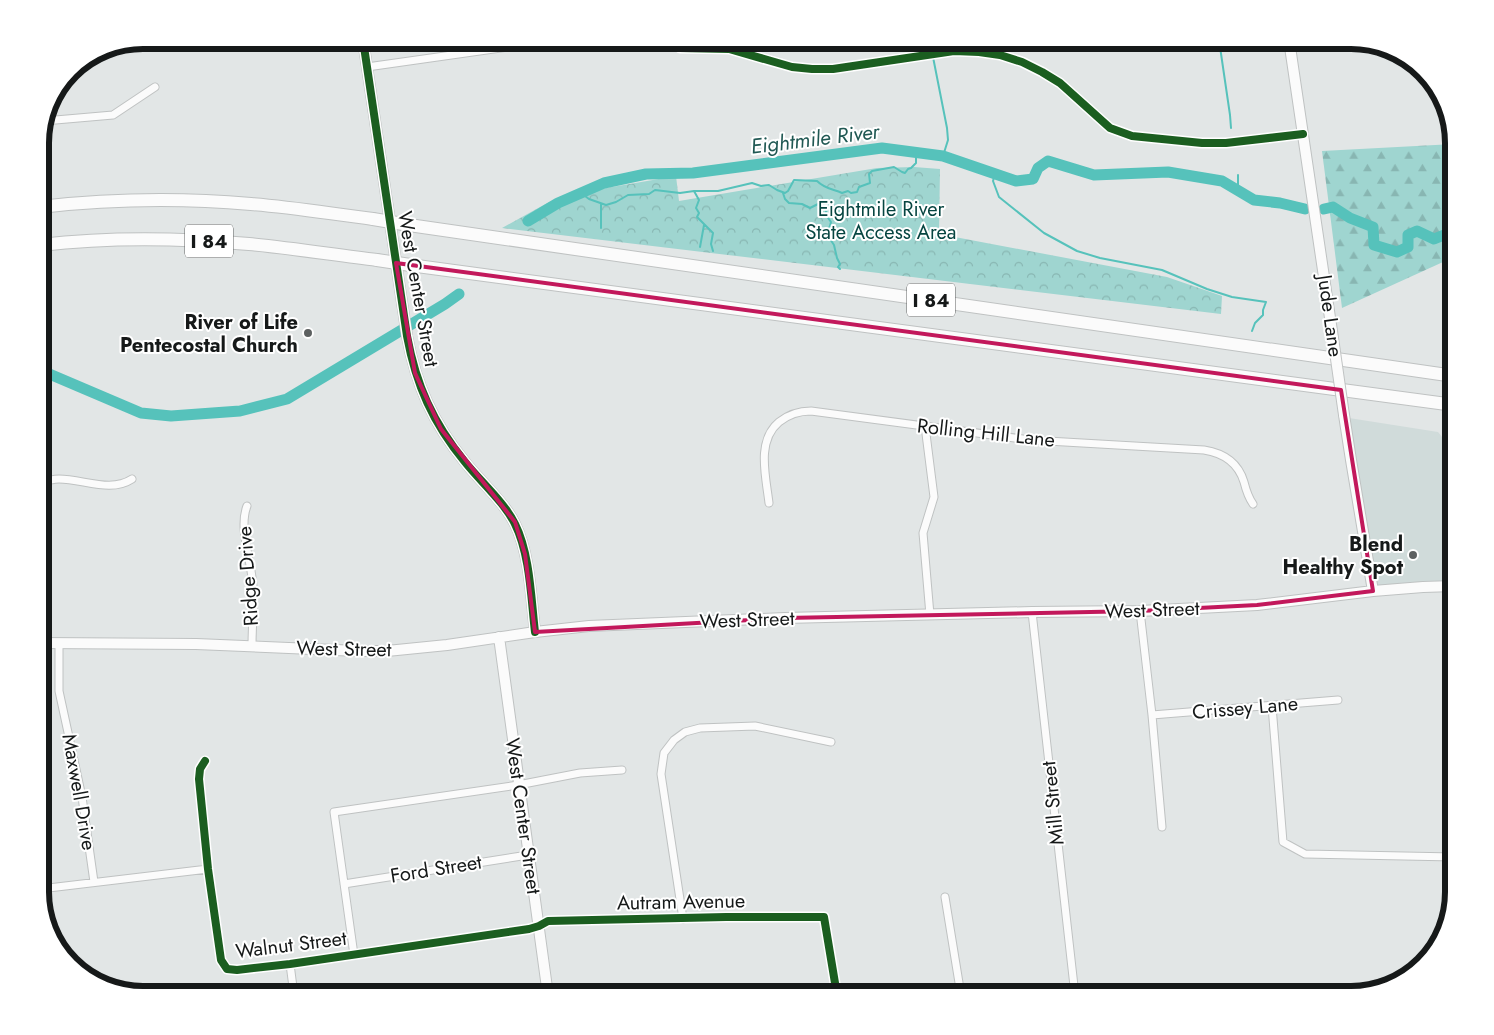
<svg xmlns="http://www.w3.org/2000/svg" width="1494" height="1035" font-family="Jost,sans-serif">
  <defs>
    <pattern id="forest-firs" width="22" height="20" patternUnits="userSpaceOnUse" patternTransform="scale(1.25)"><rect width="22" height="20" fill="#9fd5d0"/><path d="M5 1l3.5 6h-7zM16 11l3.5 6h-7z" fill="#88b6b2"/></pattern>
    <pattern id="park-crowns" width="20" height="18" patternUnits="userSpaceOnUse" patternTransform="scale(1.25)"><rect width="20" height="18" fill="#9fd5d0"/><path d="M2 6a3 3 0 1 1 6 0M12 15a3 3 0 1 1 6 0" fill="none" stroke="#88b6b2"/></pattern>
  </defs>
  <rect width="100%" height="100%" fill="#e2e6e6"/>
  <path fill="#d0dbda" d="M 1349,418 L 1438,432 L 1454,452 L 1454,584 L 1376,588 Z"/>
  <path fill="url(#forest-firs)" d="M 1454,144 L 1454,257 L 1342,308 L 1322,151 Z"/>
  <path fill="url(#park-crowns)" d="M 914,167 L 940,169 L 939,234 L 1167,277 L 1222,296 L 1221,314 L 502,228 L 549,202 L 583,192 L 676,176 L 679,201 L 877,168 Z"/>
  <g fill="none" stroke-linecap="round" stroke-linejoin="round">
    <path stroke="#56c2bb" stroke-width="2" d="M 930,40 L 932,52
      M 1219,40 L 1230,115 L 1231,128
      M 933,57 L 947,128 L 948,140 L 943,156
      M 995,174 L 993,181 L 999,197 L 1044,233 L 1077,251 L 1100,258 L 1162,270 L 1207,289 L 1232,297 L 1266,302 L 1263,310 L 1263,315 L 1255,323 L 1252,331
      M 1238,175 L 1238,191
      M 694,191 L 699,200 L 696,208 L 699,213 L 697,217 L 713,233 L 711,244 L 713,251
      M 581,193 L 589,199 L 606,205 L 616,202 L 628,195 L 649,194 L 655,190 L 680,193 L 694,191 L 718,191 L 752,183 L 761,186 L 769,185 L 777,190 L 785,193 L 788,191 L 794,180 L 817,181 C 825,189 833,189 842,193 L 848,191 L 851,193 L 857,192 L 859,187 L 870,183 L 869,174 L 872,171 L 894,167 L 902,172 L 905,173 L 908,169 L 911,168 L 916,163 L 916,152
      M 783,193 L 785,199 L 789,203 L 802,204 L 810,208 L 820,203 L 826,209 L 826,215 L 831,222 L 830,226 L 827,233 L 828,236 L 834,245 L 837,258 L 840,264 L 838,267 L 840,269
      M 601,228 L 601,204
      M 700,247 L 704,225"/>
    <path stroke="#56c2bb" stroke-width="11" d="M 1324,209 L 1333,207 L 1350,218 L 1373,227 L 1374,245 L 1397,252 L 1408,247 L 1408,235 L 1417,231 L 1434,239 L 1454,231
      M 528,221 L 558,203 L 604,183 L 646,174 L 693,173 L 882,148 L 943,156 L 1016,181 L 1033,179 L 1038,168 L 1048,161 L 1094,175 L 1168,172 L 1222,181 L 1254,200 L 1280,203 L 1305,209
      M 40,370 L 141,413 L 171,416 L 240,411 L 287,399 L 445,304 L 459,294"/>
    <g stroke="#bfc2c2" stroke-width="9">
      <path id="street" d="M 465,40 L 466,53
        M 680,48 L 729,49 L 792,67 L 812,69 L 833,69 L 954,51 L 979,52 L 1000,55 L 1022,62 L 1042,72 L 1060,83 L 1110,128 L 1132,136 L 1202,143 L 1226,143 L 1303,134
        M 367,67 L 543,42 L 548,40
        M 44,121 L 113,115 L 155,87
        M 925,426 L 934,497 L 923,533 L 930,615
        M 40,483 C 46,481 53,479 59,479 C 83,479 111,493 132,479
        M 769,503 C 766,477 756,441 779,422 C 789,414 798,411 811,411 L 1030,440 L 1204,450 C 1223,453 1238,462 1244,482 C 1246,490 1248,497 1253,504
        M 247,506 C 238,529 252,562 253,587 C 254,607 252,627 252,646
        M 1140,611 L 1152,715 L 1162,827
        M 1032,612 L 1075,995
        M 59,643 L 59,691 L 82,797 L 94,882
        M 1272,706 L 1283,842 L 1305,854 L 1454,857
        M 1152,715 L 1338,700
        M 205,761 L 200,769 L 199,779 L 208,869 L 221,960 L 227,969 L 237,970 L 290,964 L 529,929 L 539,926 L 548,921 L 726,917 L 824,917 L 837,995
        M 344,884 L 528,855
        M 40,889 L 208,869
        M 945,897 L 961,995
        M 683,919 L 661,774 L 664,753 L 674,740 L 685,732 L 700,728 L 755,726 L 831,742
        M 354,955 L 334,812 L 518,785 L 580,773 L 622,770
        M 290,964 L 294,995"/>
    </g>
    <g stroke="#bfc2c2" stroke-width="12">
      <path id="secondary" d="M 363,40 L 407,336 C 416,385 433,423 465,462 C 480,481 505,503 515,524 C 530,554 531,598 535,632
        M 1289,40 L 1333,338
        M 1344,415 L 1351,460 L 1373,591
        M 499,637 L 548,995
        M 40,643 L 196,644 L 358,651 L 387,651 L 447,645 L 535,632 L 589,626 L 785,618 L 1032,612 L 1140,611 L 1257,605 L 1373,591 L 1423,587 L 1454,586"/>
    </g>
    <g stroke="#bfc2c2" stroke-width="14">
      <path id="highway" d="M 40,207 C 110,199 181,198 251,204 C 292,207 332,214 373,219
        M 409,225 L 1454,376
        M 40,245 C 109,237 180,238 249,244 C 292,248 335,255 377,260
        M 417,266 L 1454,405"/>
    </g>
    <use href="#street" stroke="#fbfbfb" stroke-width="7"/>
    <use href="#secondary" stroke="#fbfbfb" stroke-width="10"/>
    <use href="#highway" stroke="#fbfbfb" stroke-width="12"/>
    <g stroke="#bfc2c2" stroke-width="12" stroke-linecap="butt">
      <path id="secondary-bridge" d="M 1333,338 L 1344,415"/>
    </g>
    <g stroke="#bfc2c2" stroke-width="14" stroke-linecap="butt">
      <path id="highway-bridge" d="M 373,219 L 409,225
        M 377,260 L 417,266"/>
    </g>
    <use href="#secondary-bridge" stroke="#fbfbfb" stroke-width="10"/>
    <use href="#highway-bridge" stroke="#fbfbfb" stroke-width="12"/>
    <g stroke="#fff" stroke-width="11">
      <path id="cycleway" d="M 363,40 L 407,336 C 416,385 433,423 465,462 C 480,481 505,503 515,524 C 530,554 531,598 535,632
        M 680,48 L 729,49 L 792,67 L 812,69 L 833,69 L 954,51 L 979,52 L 1000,55 L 1022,62 L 1042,72 L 1060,83 L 1110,128 L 1132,136 L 1202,143 L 1226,143 L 1303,134
        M 205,761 L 200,769 L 199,779 L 208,869 L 221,960 L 227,969 L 237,970 L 290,964 L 529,929 L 539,926 L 548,921 L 726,917 L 824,917 L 837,995"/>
    </g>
    <use href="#cycleway" stroke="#1b5e20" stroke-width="8"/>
  </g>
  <path fill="none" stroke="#c2185b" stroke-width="4" stroke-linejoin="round" d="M 396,263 L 1341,390 L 1373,591 L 1257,605 L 1140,611 L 785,618 L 535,632 L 525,554 L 515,522 L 441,429 L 415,373 Z"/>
  <g fill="#5d6161" stroke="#fff" stroke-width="2">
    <circle cx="308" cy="333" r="5"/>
    <circle cx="1413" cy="555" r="5"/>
  </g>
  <g text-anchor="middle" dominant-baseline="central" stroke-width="4" stroke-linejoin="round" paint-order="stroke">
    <g fill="#fff" stroke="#5c5e5e" stroke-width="1">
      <rect x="185" y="224.5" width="48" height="33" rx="4"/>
      <rect x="907" y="283.5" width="48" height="33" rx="4"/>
    </g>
    <g font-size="19" font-weight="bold" fill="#161919">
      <text x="209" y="241">I 84</text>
      <text x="931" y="300">I 84</text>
    </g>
    <g font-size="20" fill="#064541" stroke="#fff">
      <text x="881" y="209">Eightmile River<tspan x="881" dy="23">State Access Area</tspan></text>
    </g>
    <g font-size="20" fill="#161919" stroke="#fff">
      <text transform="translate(418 289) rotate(80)">West Center Street</text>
      <text transform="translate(1330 316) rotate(82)">Jude Lane</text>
      <text transform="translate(986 433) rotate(6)">Rolling Hill Lane</text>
      <text transform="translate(248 576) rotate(-94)">Ridge Drive</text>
      <text transform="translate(1152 610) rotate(-2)">West Street</text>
      <text transform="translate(747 620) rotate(-2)">West Street</text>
      <text transform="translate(344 649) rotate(1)">West Street</text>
      <text transform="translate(1245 708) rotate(-5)">Crissey Lane</text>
      <text transform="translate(79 792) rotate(80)">Maxwell Drive</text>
      <text transform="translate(1053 803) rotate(-96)">Mill Street</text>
      <text transform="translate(523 816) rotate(82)">West Center Street</text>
      <text transform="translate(436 869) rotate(-9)">Ford Street</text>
      <text transform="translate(681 902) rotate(-1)">Autram Avenue</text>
      <text transform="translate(291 945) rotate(-7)">Walnut Street</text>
    </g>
    <g font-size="20" font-weight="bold" fill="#161919" stroke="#fff" text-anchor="end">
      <text x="298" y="322">River of Life<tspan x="298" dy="23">Pentecostal Church</tspan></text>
      <text x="1403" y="544">Blend<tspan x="1403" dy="23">Healthy Spot</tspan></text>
    </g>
    <g font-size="21" font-style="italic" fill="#205853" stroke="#fff">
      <text transform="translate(815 139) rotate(-7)">Eightmile River</text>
    </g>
  </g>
  <path d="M0 0H1494V1035H0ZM143 49H1351A94 94 0 0 1 1445 143V892A94 94 0 0 1 1351 986H143A94 94 0 0 1 49 892V143A94 94 0 0 1 143 49Z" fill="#fff" fill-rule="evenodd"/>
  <path fill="none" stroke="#161919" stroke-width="6" d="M143 49H1351A94 94 0 0 1 1445 143V892A94 94 0 0 1 1351 986H143A94 94 0 0 1 49 892V143A94 94 0 0 1 143 49Z"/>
</svg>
